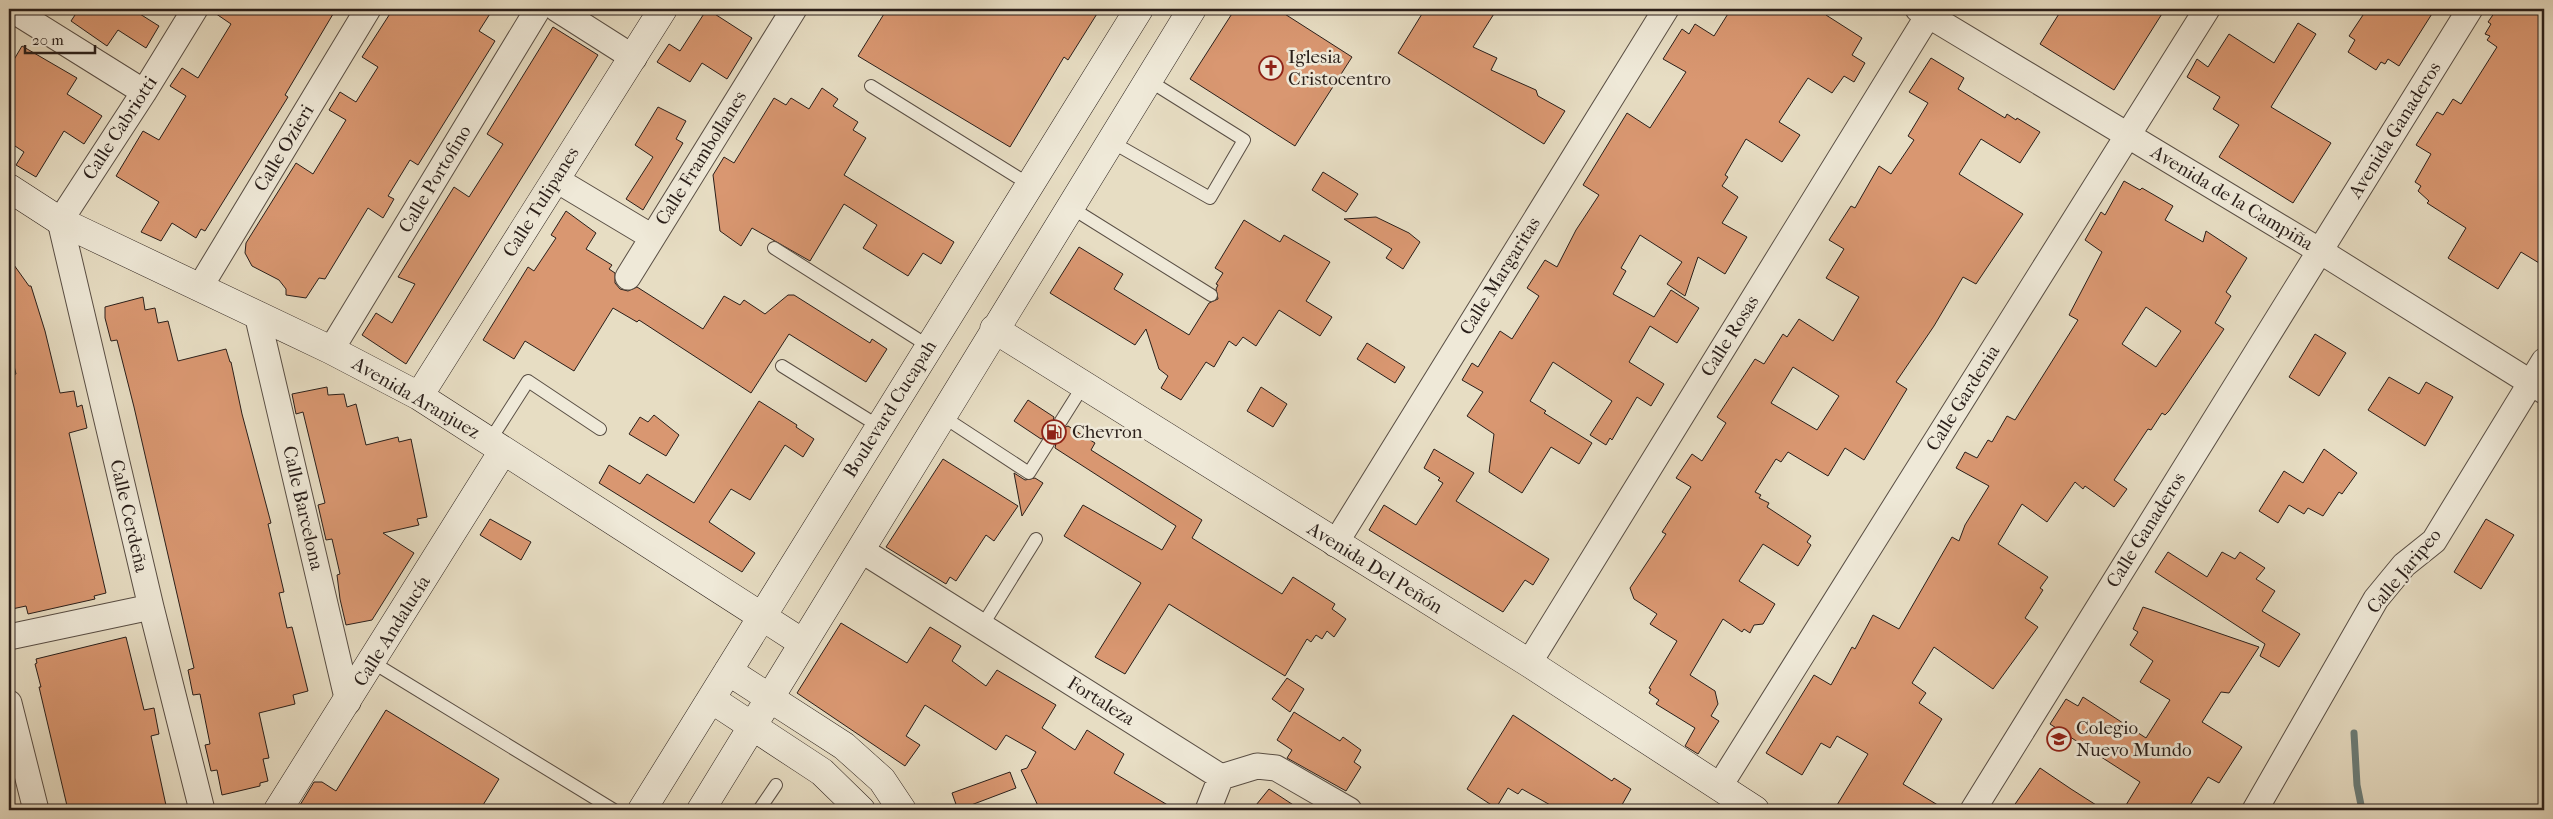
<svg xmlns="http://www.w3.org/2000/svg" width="2553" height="819" font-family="'IM FELL French Canon',serif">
  <rect width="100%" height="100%" fill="#e7ddc3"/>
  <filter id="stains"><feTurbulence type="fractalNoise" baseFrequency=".004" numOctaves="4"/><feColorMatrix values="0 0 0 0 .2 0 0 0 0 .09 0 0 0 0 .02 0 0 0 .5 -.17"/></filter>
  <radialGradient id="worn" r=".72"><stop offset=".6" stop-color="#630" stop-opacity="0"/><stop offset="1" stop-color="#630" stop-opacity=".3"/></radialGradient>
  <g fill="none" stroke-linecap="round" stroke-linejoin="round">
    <path stroke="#6b7d79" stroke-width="7" d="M 2354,733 L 2357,785 L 2362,810"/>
  </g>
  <path fill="#d99771" stroke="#2a1f1a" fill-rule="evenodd" d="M 79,9 L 132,9 L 159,26 L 146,48 L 118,30 L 107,46 L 71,21 Z
    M 209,9 L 336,9 L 285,95 L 288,97 L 205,231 L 201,229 L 196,238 L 172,223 L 161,241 L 141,232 L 159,202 L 116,176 L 143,131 L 159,140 L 186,96 L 170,86 L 182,68 L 198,78 L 231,24 Z
    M 393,9 L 493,9 L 479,31 L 495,41 L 418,165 L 410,160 L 388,196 L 394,199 L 383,218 L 368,208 L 325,279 L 319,278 L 306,298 L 286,295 L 286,289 L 279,280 L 252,266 L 245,253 L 246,243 L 296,163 L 313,174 L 346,120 L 329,110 L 340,92 L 356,102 L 378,67 L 362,57 Z
    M 707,9 L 752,38 L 727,79 L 702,63 L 690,82 L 657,62 L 669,44 L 680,51 Z
    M 887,9 L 1100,9 L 1068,60 L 1064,57 L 1010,147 L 858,56 Z
    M 1235,9 L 1277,9 L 1352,57 L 1295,146 L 1190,79 Z
    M 1425,9 L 1497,9 L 1473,47 L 1497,58 L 1491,70 L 1536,90 L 1538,96 L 1565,111 L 1544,144 L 1398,53 Z
    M 1731,9 L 1830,9 L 1826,15 L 1862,38 L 1852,55 L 1865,63 L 1854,82 L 1844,76 L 1832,93 L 1808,78 L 1779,122 L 1800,135 L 1782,162 L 1746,139 L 1725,175 L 1728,177 L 1722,186 L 1738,197 L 1722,223 L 1747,237 L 1725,274 L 1698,257 L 1685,296 L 1667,284 L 1682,262 L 1640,235 L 1621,268 L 1626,271 L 1613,294 L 1654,317 L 1671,290 L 1699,308 L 1677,343 L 1650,326 L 1629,362 L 1664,384 L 1651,406 L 1637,397 L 1612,440 L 1610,438 L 1606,445 L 1590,435 L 1612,401 L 1553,362 L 1530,401 L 1546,411 L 1544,413 L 1592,443 L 1579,464 L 1551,447 L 1522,493 L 1489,472 L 1494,434 L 1467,416 L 1483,392 L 1462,380 L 1472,363 L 1478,367 L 1500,331 L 1512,339 L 1539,296 L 1527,288 L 1545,260 L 1557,267 L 1576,230 L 1599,195 L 1583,185 L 1627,113 L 1650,128 L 1686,72 L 1663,59 L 1682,29 L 1689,34 L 1695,24 L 1714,36 Z
    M 2062,9 L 2115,9 L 2124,13 L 2127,9 L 2165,9 L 2114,90 L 2040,44 Z
    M 2367,9 L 2435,9 L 2399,66 L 2388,59 L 2385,64 L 2381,62 L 2376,70 L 2348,52 L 2355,40 L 2349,36 Z
    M 2497,9 L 2544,9 L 2544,266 L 2521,252 L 2498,289 L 2448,258 L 2466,228 L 2427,203 L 2429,201 L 2418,191 L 2421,186 L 2415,182 L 2431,154 L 2416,145 L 2437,112 L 2443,115 L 2453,99 L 2461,104 L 2497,47 L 2487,40 L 2490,36 L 2485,34 L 2491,24 L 2488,22 Z
    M 2298,23 L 2316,34 L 2271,107 L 2331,143 L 2293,203 L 2219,157 L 2239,125 L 2213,109 L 2220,97 L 2187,77 L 2197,59 L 2208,67 L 2229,34 L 2274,63 Z
    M 553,27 L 598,55 L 406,364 L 362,335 L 376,313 L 392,323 L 415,284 L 398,277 L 454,187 L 469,197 L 503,144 L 487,134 Z
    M 22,46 L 77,78 L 67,94 L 102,116 L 84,144 L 64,131 L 36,177 L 16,165 L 24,152 L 9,142 L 9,68 Z
    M 1931,58 L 1964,78 L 1958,89 L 2005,118 L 2007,114 L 2016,120 L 2017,118 L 2040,132 L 2020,163 L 1981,139 L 1959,174 L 2023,214 L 1976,284 L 1963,277 L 1934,326 L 1896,382 L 1907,389 L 1864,460 L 1845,448 L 1828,476 L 1788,452 L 1781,462 L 1776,459 L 1755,492 L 1761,495 L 1759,498 L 1769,503 L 1767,507 L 1811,536 L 1807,542 L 1811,545 L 1798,566 L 1763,544 L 1739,581 L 1775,604 L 1763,624 L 1754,625 L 1750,633 L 1744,629 L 1742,632 L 1723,619 L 1690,675 L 1715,691 L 1718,704 L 1711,716 L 1719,721 L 1698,754 L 1685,746 L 1695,728 L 1656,704 L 1659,700 L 1649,693 L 1651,689 L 1649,688 L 1677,641 L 1650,624 L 1657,614 L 1634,599 L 1630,588 L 1666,534 L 1662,532 L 1691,487 L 1676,478 L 1692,454 L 1702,461 L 1726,423 L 1717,417 L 1755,359 L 1764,364 L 1783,334 L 1787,337 L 1799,319 L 1833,341 L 1859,297 L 1826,278 L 1844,249 L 1829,240 L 1851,206 L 1855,208 L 1879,166 L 1891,174 L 1914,140 L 1908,136 L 1928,103 L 1909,92 ZM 1793,367 L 1839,396 L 1817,430 L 1771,403 Z
    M 822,88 L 838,99 L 833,106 L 858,122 L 853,130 L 866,138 L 844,175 L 954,242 L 941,264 L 923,253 L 908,276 L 863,248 L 877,225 L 844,204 L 810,261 L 752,228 L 741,246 L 720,231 L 713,175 L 724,157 L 734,163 L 774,98 L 786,105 L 791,98 L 809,109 Z
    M 658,107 L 686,121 L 676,139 L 683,143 L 643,210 L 626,199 L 653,157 L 635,145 Z
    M 1323,172 L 1358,194 L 1346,212 L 1312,190 Z
    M 2124,181 L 2140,190 L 2142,188 L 2173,206 L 2165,220 L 2203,242 L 2206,231 L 2247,258 L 2226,292 L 2231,296 L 2215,323 L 2224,329 L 2169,411 L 2165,415 L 2162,413 L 2151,430 L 2148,429 L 2114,480 L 2127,489 L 2114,507 L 2085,486 L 2083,489 L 2075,482 L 2047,522 L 2022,504 L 1998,544 L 2048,577 L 2040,588 L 2043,590 L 2025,618 L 2038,627 L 1993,689 L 1934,647 L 1912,683 L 1926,693 L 1919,703 L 1942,719 L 1903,784 L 1946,810 L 1834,810 L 1868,754 L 1837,736 L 1830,748 L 1821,743 L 1802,775 L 1766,753 L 1814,675 L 1831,685 L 1852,647 L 1855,649 L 1873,615 L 1899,629 L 1952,537 L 1959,541 L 1965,525 L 1989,486 L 1956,468 L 1965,452 L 1977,458 L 1988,440 L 1992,442 L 2007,416 L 2015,420 L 2078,320 L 2069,315 L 2102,252 L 2085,240 L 2101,212 L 2105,215 ZM 2146,307 L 2181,331 L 2156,367 L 2122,344 Z
    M 566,211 L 596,233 L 586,249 L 612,265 L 609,269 L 615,273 L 615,283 L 620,289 L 628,291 L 637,287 L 703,329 L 724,296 L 740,305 L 744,300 L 765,314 L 788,295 L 794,295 L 870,343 L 872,339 L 887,349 L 866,382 L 789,334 L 751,393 L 639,320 L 637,322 L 613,308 L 574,371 L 525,341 L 514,359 L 483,340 L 528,267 L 534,271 L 556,238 L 551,235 Z
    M 1376,217 L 1409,233 L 1420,242 L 1403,269 L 1386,258 L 1392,249 L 1344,219 Z
    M 1244,220 L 1280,242 L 1284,235 L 1330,262 L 1306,301 L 1332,317 L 1320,336 L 1279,310 L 1256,346 L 1243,337 L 1236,346 L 1229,341 L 1214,367 L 1206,362 L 1181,400 L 1161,388 L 1168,376 L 1159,369 L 1146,329 L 1135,345 L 1050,293 L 1079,247 L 1123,274 L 1114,289 L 1189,335 L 1209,303 L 1218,299 L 1216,289 L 1218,285 L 1216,284 L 1223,273 L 1215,268 Z
    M 9,258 L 29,286 L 31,286 L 45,331 L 60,393 L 74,391 L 77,407 L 82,405 L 87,428 L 69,433 L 106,593 L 94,596 L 95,599 L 28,614 L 26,606 L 12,609 L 9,596 L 9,376 L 16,374 L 9,346 Z
    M 143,297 L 145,310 L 155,308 L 158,323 L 168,321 L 178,361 L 226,349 L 230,362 L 231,362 L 242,414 L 271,523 L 268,524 L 284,592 L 279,593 L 287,628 L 292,627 L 308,691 L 293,695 L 295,704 L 259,713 L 269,758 L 263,759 L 268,781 L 260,783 L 260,786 L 222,795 L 217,770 L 211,771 L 205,745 L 210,744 L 200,694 L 193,695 L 188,670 L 194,668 L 134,407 L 117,340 L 111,341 L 105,318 L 105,307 Z
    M 2315,334 L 2346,353 L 2319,396 L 2289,377 Z
    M 1367,343 L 1405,367 L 1395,383 L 1357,359 Z
    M 2389,377 L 2419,394 L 2426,382 L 2453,397 L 2425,446 L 2368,410 Z
    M 327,387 L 328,395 L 344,394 L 347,407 L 356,404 L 366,445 L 398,437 L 399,442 L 411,439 L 427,517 L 417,519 L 419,525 L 383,533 L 414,553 L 372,620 L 346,625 L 340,599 L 337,575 L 340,574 L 332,539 L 326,540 L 318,505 L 325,503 L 303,412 L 296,414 L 292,394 Z
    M 1261,387 L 1287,404 L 1273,427 L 1247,411 Z
    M 1028,400 L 1054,417 L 1053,421 L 1056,428 L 1061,429 L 1068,426 L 1095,443 L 1091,450 L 1202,520 L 1192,538 L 1282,594 L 1293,577 L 1335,604 L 1332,609 L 1346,619 L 1334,637 L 1327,631 L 1322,639 L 1316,635 L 1311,642 L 1307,639 L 1285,676 L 1169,604 L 1125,674 L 1095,657 L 1141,583 L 1064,536 L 1083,505 L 1162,550 L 1176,526 L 1055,448 L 1056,443 L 1053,436 L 1048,435 L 1041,439 L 1014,421 Z
    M 759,401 L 797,425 L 796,427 L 814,439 L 803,457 L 785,445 L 750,500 L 731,489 L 709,522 L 755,553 L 742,572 L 599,483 L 609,465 L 640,484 L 647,474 L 694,503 Z
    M 654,415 L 679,435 L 666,456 L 629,434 L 640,417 L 648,422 Z
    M 1434,449 L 1474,473 L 1456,501 L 1549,559 L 1533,585 L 1525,580 L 1503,612 L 1369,530 L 1384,505 L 1416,525 L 1443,483 L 1438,480 L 1440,478 L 1424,468 Z
    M 2324,449 L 2357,473 L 2342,494 L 2339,492 L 2323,516 L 2308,508 L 2304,514 L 2289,505 L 2278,523 L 2259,511 L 2284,471 L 2303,483 Z
    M 943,459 L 1018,506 L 994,541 L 986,535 L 956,581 L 950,577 L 946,584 L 886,547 Z
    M 1014,473 L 1025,480 L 1035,478 L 1043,483 L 1022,516 Z
    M 490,519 L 531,542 L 521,560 L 480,535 Z
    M 2486,519 L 2514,535 L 2481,589 L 2454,572 Z
    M 2168,552 L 2207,577 L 2222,552 L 2235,559 L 2240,552 L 2265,568 L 2256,579 L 2275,591 L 2262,611 L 2300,634 L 2279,667 L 2260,656 L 2265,644 L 2155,572 Z
    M 2143,607 L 2259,647 L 2229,693 L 2221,692 L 2202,722 L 2242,747 L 2219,783 L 2208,777 L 2187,810 L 2123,810 L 2140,782 L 2050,724 L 2066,699 L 2078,706 L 2083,697 L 2146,738 L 2170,700 L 2140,682 L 2153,661 L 2130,645 L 2138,632 L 2133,629 Z
    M 841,623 L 907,663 L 930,627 L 961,646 L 952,661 L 986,686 L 997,670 L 1056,705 L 1042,728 L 1075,750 L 1087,730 L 1124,754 L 1114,773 L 1176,810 L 1040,810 L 1021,770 L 1027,768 L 1036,752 L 1006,735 L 996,750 L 925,705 L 906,736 L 920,745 L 905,766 L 797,693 Z
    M 126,637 L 144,710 L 154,708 L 159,734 L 151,736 L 167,810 L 68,810 L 39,687 L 41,687 L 35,664 L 37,663 L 36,659 Z
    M 1287,678 L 1304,689 L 1290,712 L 1272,699 Z
    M 386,710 L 499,779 L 480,810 L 297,810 L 314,782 L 322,782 L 336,791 Z
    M 1294,712 L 1340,741 L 1343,737 L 1361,750 L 1354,762 L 1361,767 L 1346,791 L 1287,758 L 1292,750 L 1277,740 Z
    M 1513,715 L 1612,781 L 1614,778 L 1631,789 L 1619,810 L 1559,810 L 1522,789 L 1518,794 L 1508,788 L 1496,808 L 1467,789 Z
    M 2040,768 L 2071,789 L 2104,810 L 2011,810 Z
    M 1010,772 L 1016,788 L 958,810 L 952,793 Z
    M 1269,789 L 1301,810 L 1252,810 Z"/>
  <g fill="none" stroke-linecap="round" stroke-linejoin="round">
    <g stroke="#594e44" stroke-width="14">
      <path id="lane" d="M 871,86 L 1030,185
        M 1110,141 L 1210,198 L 1244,140 L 1148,80
        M 1070,207 L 1211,295
        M 774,248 L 930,347
        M 782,366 L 880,427
        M 942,416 L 1029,473 L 1048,443
        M 1061,421 L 1083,386
        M 489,442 L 528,381 L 600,429
        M 982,626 L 1036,539
        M 372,662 L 614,810
        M 759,810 L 776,785"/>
    </g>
    <g stroke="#594e44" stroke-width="27">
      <path id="street" d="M 11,9 L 144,92
        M 195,9 L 144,92 L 60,221 L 151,607 L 202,810
        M 557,9 L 634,58
        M 1918,9 L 2320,251 L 2544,391
        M 555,179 L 652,237
        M 628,277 L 794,9
        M 200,287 L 368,9
        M 257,314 L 348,702
        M 331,350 L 538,9
        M 1335,544 L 1666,9
        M 861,550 L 1221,777
        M 9,637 L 151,607
        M 1529,663 L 1932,9
        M 9,703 L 36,810
        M 1221,777 L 1257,766 L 1276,768 L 1349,810
        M 1719,787 L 2207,9
        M 1208,810 L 1221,777
        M 1973,810 L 2470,9
        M 2255,810 L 2376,599 L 2404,565 L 2434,541 L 2544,361"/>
    </g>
    <g stroke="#2a1f1a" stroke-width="29">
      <path id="secondary" d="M 9,188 L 60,221 L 331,350 L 419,396 L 803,643
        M 994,329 L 1529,663 L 1755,810
        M 419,396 L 663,9
        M 728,671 L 844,746 L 882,780 L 902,810
        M 711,699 L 822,772 L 861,810
        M 278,810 L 503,451
        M 642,810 L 1139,9
        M 701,810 L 1192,9"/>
    </g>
    <use href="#lane" stroke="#efe9d8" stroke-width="12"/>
    <use href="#street" stroke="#efe9d8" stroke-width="25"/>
    <use href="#secondary" stroke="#efe9d8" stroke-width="28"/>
  </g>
  <defs>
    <g id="church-ring" transform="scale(1.25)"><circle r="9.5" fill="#efe9d8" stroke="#8f2418" stroke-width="1.5"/><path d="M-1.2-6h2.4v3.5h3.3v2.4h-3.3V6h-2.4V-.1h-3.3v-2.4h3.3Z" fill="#8f2418"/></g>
    <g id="fuel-ring" transform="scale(1.25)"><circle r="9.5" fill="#efe9d8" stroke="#8f2418" stroke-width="1.5"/><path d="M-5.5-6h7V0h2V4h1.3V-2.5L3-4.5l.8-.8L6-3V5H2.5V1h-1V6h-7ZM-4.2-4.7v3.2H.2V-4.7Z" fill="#8f2418"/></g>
    <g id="school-ring" transform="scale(1.25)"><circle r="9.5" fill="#efe9d8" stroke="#8f2418" stroke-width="1.5"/><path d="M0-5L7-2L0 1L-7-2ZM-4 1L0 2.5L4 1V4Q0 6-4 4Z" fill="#8f2418"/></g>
  </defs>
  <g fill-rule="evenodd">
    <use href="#church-ring" x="1271" y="68"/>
    <use href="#fuel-ring" x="1054" y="432"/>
    <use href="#school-ring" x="2059" y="739"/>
  </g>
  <g text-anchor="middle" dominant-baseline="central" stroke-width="5" stroke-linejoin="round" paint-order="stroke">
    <g font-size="19" fill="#2a1f1a" stroke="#efe9d8" text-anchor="start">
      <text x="1288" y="57">Iglesia<tspan x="1288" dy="22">Cristocentro</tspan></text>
      <text x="1072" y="432">Chevron</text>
      <text x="2076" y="728">Colegio<tspan x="2076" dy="22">Nuevo Mundo</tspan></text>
    </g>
    <g font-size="19" fill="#2a1f1a" stroke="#efe9d8">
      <text transform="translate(120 128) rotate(-57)">Calle Cabriotti</text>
      <text transform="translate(2395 130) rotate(-58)">Avenida Ganaderos</text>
      <text transform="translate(284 148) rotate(-59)">Calle Ozieri</text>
      <text transform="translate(701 158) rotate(-58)">Calle Frambollanes</text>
      <text transform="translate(435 179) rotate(-59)">Calle Portofino</text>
      <text transform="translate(2232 198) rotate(31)">Avenida de la Campiña</text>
      <text transform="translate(541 202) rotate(-58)">Calle Tulipanes</text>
      <text transform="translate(1500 276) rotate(-58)">Calle Margaritas</text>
      <text transform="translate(1730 336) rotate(-58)">Calle Rosas</text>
      <text transform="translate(416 398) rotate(30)">Avenida Aranjuez</text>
      <text transform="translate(1963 398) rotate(-58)">Calle Gardenia</text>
      <text transform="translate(890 409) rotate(-58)">Boulevard Cucapah</text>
      <text transform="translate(303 508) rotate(77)">Calle Barcelona</text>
      <text transform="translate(129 516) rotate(77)">Calle Cerdeña</text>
      <text transform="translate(2146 530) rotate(-58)">Calle Ganaderos</text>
      <text transform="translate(1375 568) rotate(32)">Avenida Del Peñón</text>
      <text transform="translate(2404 571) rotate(-50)">Calle Jaripeo</text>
      <text transform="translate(392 631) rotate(-58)">Calle Andalucía</text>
      <text transform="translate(1101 701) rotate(32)">Fortaleza</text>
    </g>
  </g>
  <rect width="2553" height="819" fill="none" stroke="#e7ddc3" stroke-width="30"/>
  <rect x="10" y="10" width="2533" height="799" fill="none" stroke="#2a1f1a" stroke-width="2.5"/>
  <rect x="15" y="15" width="2523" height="789" fill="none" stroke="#2a1f1a"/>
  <path d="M25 45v8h70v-8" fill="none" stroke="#2a1f1a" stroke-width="2.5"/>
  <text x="32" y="45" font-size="15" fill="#2a1f1a" stroke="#efe9d8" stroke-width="4" paint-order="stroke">20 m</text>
  <rect width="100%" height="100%" filter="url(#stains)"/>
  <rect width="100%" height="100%" fill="url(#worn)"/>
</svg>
